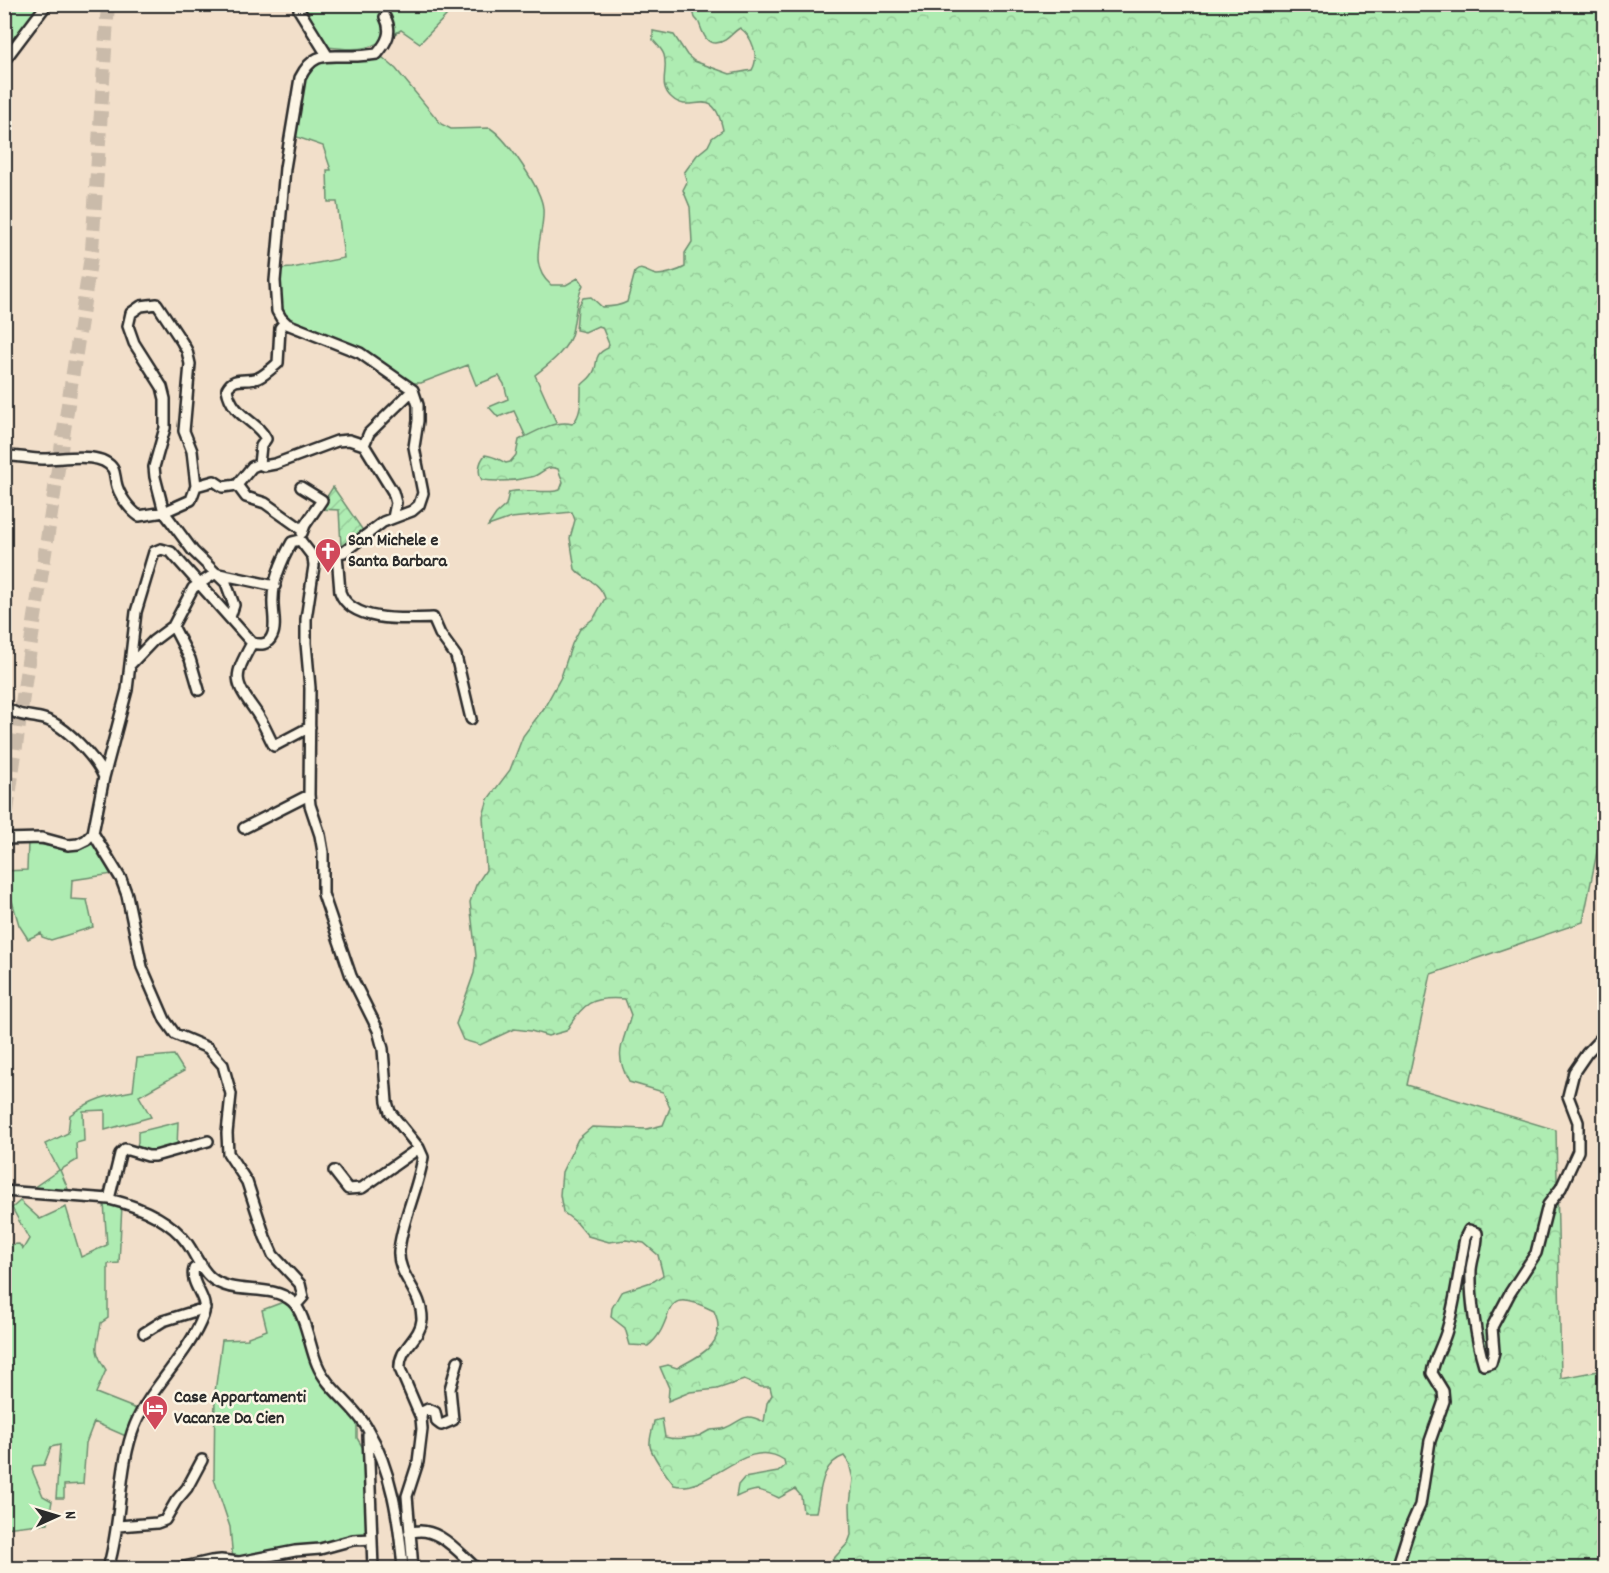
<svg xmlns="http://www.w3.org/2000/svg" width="1609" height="1573" font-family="Dekko,sans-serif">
  <defs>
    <pattern id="forest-crowns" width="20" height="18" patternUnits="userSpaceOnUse" patternTransform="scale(1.5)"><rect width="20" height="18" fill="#aeecb2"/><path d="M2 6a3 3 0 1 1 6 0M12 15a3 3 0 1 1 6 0" fill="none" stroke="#96cb99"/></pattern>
    <pattern id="garden-furrows" width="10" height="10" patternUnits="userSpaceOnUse" patternTransform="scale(1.5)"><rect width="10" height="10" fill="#aeecb2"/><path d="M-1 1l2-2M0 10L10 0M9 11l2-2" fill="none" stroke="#96cb99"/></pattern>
  </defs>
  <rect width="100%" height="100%" fill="#f2dfca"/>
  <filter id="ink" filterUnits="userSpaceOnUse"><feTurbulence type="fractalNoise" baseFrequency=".0167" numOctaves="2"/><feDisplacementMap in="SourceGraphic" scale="12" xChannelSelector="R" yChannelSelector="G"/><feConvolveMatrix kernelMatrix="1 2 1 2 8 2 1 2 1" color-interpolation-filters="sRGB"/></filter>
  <g filter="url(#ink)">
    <path fill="#aeecb2" stroke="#6c8c6e" stroke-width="1.5" d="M 5,5 L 41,5 L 5,55 Z
      M 303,5 L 451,5 L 446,16 L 420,43 L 401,30 C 368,50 365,51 327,47 L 303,12 Z
      M 382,57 L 396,69 L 441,124 L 451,129 L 490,128 C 506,138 542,189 543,209 C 545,235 526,264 551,285 L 566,285 L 578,278 L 583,285 C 575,303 576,314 572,332 C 568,350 549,364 535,375 L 557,424 L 526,437 L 514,411 L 498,417 L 489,407 L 508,399 L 504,384 L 499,376 L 476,385 L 468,365 L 421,383 L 412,383 L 378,360 L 352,345 L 289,322 C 275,310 279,286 278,269 L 292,268 L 344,258 L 337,202 L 328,202 L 327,170 L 331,170 L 323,146 L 294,136 C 298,112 296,66 326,60 C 335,58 345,60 354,60 C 363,59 373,58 382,57 Z
      M 28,842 C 48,845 73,856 92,844 L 96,844 L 113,874 L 72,880 L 71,899 L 87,900 L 93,927 L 51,940 L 42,937 L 41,933 L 28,939 L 19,925 L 12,901 L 5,901 L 4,871 L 27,870 Z
      M 174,1055 L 184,1071 L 139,1096 L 151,1117 L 105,1130 L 105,1110 L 83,1111 L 84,1141 L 76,1143 L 77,1160 L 60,1170 L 70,1194 L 30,1190 L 59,1170 L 45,1144 L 68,1133 L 70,1115 C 94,1098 105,1096 133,1091 L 137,1058 Z
      M 178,1122 L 177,1148 L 153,1154 L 136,1150 L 138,1142 L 138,1132 Z
      M 20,1201 L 40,1219 L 66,1207 L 81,1257 L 107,1245 L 104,1203 L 122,1205 L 119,1263 L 108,1264 L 108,1318 L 101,1323 C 98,1345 91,1347 106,1370 L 96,1393 L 139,1410 L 128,1437 L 94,1422 L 86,1443 L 83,1484 L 64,1485 L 64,1498 L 56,1498 L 60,1445 L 51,1447 L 44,1465 L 33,1466 L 32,1470 L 43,1496 L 52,1501 L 48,1523 L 5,1528 L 4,1245 L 19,1244 L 23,1249 L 29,1239 L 12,1208 Z
      M 286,1301 L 297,1316 L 314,1367 L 357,1420 L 357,1438 L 366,1453 L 369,1533 L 331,1543 L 233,1560 L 230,1527 L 214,1479 L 215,1392 L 222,1340 L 248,1339 L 248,1337 L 267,1330 L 262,1310 Z"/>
    <path fill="url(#forest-crowns)" stroke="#6c8c6e" stroke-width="1.5" d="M 695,5 L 1604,5 L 1604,817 L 1583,922 L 1431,974 L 1407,1085 L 1556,1130 L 1561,1378 L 1604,1370 L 1604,1568 L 825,1568 L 848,1543 L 851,1535 L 850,1505 L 853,1479 L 849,1463 L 844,1456 C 820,1464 821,1492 816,1512 L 803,1512 L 801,1496 L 795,1489 L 779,1498 C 759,1488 756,1488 736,1497 L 738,1485 L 744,1478 L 778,1472 L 785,1466 L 784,1460 C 746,1434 708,1495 674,1485 C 667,1475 652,1457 650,1446 C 649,1438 653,1429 654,1421 L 662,1419 L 665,1437 C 676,1440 687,1438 698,1436 C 703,1435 706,1431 711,1430 C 715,1429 721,1430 725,1428 C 743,1421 742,1411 764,1422 L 767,1403 L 772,1395 L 770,1387 L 761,1387 L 744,1380 L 717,1389 L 690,1392 L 668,1401 L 669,1388 L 660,1367 L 668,1365 L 677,1368 C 700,1355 729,1344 714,1311 C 656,1281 678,1323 648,1346 L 630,1345 L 625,1328 L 611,1317 L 612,1308 L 621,1292 L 654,1281 L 663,1275 L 658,1255 L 644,1243 L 626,1240 L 609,1242 L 588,1236 L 577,1223 L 563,1212 L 560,1195 L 562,1172 L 578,1139 L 592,1127 L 647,1129 L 663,1125 L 670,1108 L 663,1092 L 629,1082 C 613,1052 623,1045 631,1015 L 625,999 C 592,996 583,1003 566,1031 L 548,1036 L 531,1031 L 514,1029 L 480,1045 L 463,1040 L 456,1024 L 474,973 L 476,956 L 470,902 L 476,885 L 486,870 L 483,816 L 488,799 L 510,770 L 523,736 L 544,708 L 561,677 L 572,644 L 580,629 L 594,618 L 605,598 C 598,579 584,581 575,569 L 570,538 L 575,520 L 572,512 L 511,518 L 488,526 L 496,514 L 506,505 L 509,492 C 525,487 544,495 560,490 L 563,482 L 558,469 C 545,464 542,475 531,477 C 515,481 498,482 482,480 C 477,473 479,462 485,455 C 494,456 498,459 506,463 L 510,462 L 516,455 L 519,440 C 533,433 556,419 572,424 C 582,415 581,398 581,386 C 584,382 588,380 591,376 C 601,364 590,356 608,348 L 609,344 L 602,327 L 598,326 L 585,332 L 576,330 L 578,307 L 583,298 L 591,297 L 602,307 C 610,307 620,306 627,302 L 635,272 C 643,265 647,274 657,275 C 664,275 678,271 685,267 L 685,253 L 692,242 L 690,207 L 683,190 L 687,182 L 684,173 L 697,155 L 708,146 L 712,138 L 723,130 C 713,81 692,117 672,98 C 657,85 669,71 664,55 C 662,49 657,45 653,40 L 653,31 L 674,35 L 687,55 L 694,61 L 730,74 L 752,70 C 760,57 752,36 740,28 C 732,32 728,42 716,43 C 705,44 702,30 699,23 C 696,17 695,21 694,14 C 694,11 695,8 695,5 Z"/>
    <path fill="url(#garden-furrows)" stroke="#6c8c6e" stroke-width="1.5" d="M 333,487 L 364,532 L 347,545 L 341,546 L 339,510 L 319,509 Z"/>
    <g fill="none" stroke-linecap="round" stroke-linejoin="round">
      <path stroke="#cabbaa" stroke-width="14" stroke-dasharray="14 7" stroke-linecap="butt" d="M 4,832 L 26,675 L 92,250 L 108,4"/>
      <g stroke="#2b2b2b" stroke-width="14">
        <path id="minor" d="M 300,4 L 299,10 L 327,55
          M 4,61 L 47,4
          M 364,445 L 369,433 L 413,390
          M 4,456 C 17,455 29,459 42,459 C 60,460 101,450 113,469 C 115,473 115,477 116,482 C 118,494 129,509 139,516 L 164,512 L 191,500 L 196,486 L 214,481 L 223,487 L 237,485 L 252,467 L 259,464 L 261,446 L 266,439 C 257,420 232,417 227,389 C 234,375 246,383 258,378 C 265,375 272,368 278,363 L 280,328 L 284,323
          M 259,464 L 264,466 L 275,464 L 337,441 L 349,440 L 364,445 L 393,492 L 396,503 L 393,518
          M 237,485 L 246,497 L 265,503 L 303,530
          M 196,486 L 192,451 L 184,431 L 190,364 L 187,351 L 182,342 L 157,304 L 141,306 L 131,313 L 128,326 L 134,343 L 162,387 L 165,399 L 165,428 L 154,467 L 155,477 L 164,512 L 193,551 L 226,583 L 234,605 L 230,617
          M 301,487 L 322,500 L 305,525 L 302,533
          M 337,554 L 340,592 C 351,623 406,619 433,618 L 440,634 L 456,656 L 471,719
          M 313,557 L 344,552 L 383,522 L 412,511 L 419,505 L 423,493 L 414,447 L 418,421 L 418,405 L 413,390 L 360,353 L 287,324 L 281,318 L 277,311 L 275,281 L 285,168 L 300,78 C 314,50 327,57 353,56 C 361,56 369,55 377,54 C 387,42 393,32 385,17
          M 219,574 L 275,586
          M 173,626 L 190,659 L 199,690
          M 252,643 C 233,678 233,680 256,712 C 263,722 268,735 274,746 L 310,727
          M 130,665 L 153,641 L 173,626 L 193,588 L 216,573
          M 4,706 C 17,717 29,715 44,719 C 65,725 96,758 104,777
          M 244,828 L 309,795
          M 93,833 L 121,879 L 127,895 L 142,967 L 165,1020 L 175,1034 L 208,1048 L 223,1065 L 231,1094 L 227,1133 L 228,1153 L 247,1182 L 265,1237 L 273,1255 L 300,1284 L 303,1297 L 296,1305
          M 4,839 L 42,838 L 68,845 L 78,844 L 86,840 L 93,833 L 104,777 L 127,690 L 136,612 L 154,552 L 161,549 L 171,552 L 252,643 C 261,645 268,645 272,636 C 277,626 272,610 273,599 C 273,580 283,558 292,542 L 300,540 L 313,557 L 314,566 L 306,619 L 306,643 L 310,688 L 309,795 L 310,805 L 320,835 L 323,852 L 323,894 L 351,976 L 378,1030 L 383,1049 L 387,1102 L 390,1112 L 419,1148 L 423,1157 C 419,1187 401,1222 399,1251 C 397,1276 423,1292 422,1320 C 420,1340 398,1348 400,1369 L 421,1418 L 422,1429 L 418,1462 L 407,1496 L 413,1568
          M 334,1171 L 348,1189 L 362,1188 L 419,1148
          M 4,1191 L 109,1199 C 137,1206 170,1219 187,1243 C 195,1254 200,1268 210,1277 C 233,1297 269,1282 292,1301 C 305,1312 310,1348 317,1364 C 327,1389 354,1405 367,1428 C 392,1470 399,1521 403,1568
          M 109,1199 L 120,1154 L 125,1149 L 148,1156 L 155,1156 L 208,1141
          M 144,1333 L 163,1321 L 205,1308
          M 421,1418 L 422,1412 L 428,1409 L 435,1412 L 437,1422 L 441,1425 L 453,1420 L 450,1389 L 458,1361
          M 368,1435 L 373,1568
          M 118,1526 L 157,1523 L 165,1520 L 176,1501 L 187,1488 L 202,1460
          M 409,1533 C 436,1523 458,1552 476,1568
          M 108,1568 C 122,1523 118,1466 135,1425 C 150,1388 189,1354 203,1316 C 210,1298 189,1285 194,1269 L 201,1264
          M 180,1568 L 211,1561 L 221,1560 L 239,1562 L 295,1551 L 320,1549 L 353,1540 L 372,1539
          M 1397,1568 L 1409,1530 L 1420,1505 L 1430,1441 L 1444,1401 L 1443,1391 L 1432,1373 C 1434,1358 1443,1345 1447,1330 C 1456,1300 1459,1269 1465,1238 L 1469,1230 L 1477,1233 C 1478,1246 1472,1257 1471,1270 C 1470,1296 1476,1340 1484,1365 L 1491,1363 L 1494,1352 L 1492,1327 L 1510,1293 L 1536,1253 L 1548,1205 L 1561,1188 L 1578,1151 L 1578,1122 L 1568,1096 L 1574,1072 L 1587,1053 L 1604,1035"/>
      </g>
      <use href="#minor" stroke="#fcf5e5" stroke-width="9"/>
    </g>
  </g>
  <defs>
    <g id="church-pin" transform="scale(1.35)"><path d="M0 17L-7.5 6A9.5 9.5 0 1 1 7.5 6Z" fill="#d1495b" stroke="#fcf5e5"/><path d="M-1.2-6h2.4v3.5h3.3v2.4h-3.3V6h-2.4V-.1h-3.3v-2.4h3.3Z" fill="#fff"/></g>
    <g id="hotel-pin" transform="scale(1.35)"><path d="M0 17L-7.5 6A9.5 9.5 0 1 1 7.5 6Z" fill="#d1495b" stroke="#fcf5e5"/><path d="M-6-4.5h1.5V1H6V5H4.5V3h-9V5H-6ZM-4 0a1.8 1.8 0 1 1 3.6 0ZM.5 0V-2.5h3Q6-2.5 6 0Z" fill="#fff"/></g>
  </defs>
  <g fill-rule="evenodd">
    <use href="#church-pin" x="328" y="551"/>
    <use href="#hotel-pin" x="155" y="1408"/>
  </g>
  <g text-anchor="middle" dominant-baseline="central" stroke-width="5" stroke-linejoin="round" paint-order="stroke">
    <g font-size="18" font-weight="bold" fill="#2b2b2b" stroke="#fcf5e5" text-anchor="start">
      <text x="348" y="541">San Michele e<tspan x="348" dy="21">Santa Barbara</tspan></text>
      <text x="174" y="1398">Case Appartamenti<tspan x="174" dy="21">Vacanze Da Cien</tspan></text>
    </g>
  </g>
  <rect width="1609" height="1573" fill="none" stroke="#fcf5e5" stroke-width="24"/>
  <rect x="12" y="12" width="1585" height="1549" fill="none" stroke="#2b2b2b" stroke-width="2" filter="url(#ink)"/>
  <g transform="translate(57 1516) rotate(86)" stroke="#fcf5e5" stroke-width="4.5" paint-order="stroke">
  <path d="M0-4.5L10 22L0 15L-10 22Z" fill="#2b2b2b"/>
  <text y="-9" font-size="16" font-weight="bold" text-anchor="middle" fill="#2b2b2b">N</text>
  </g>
</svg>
